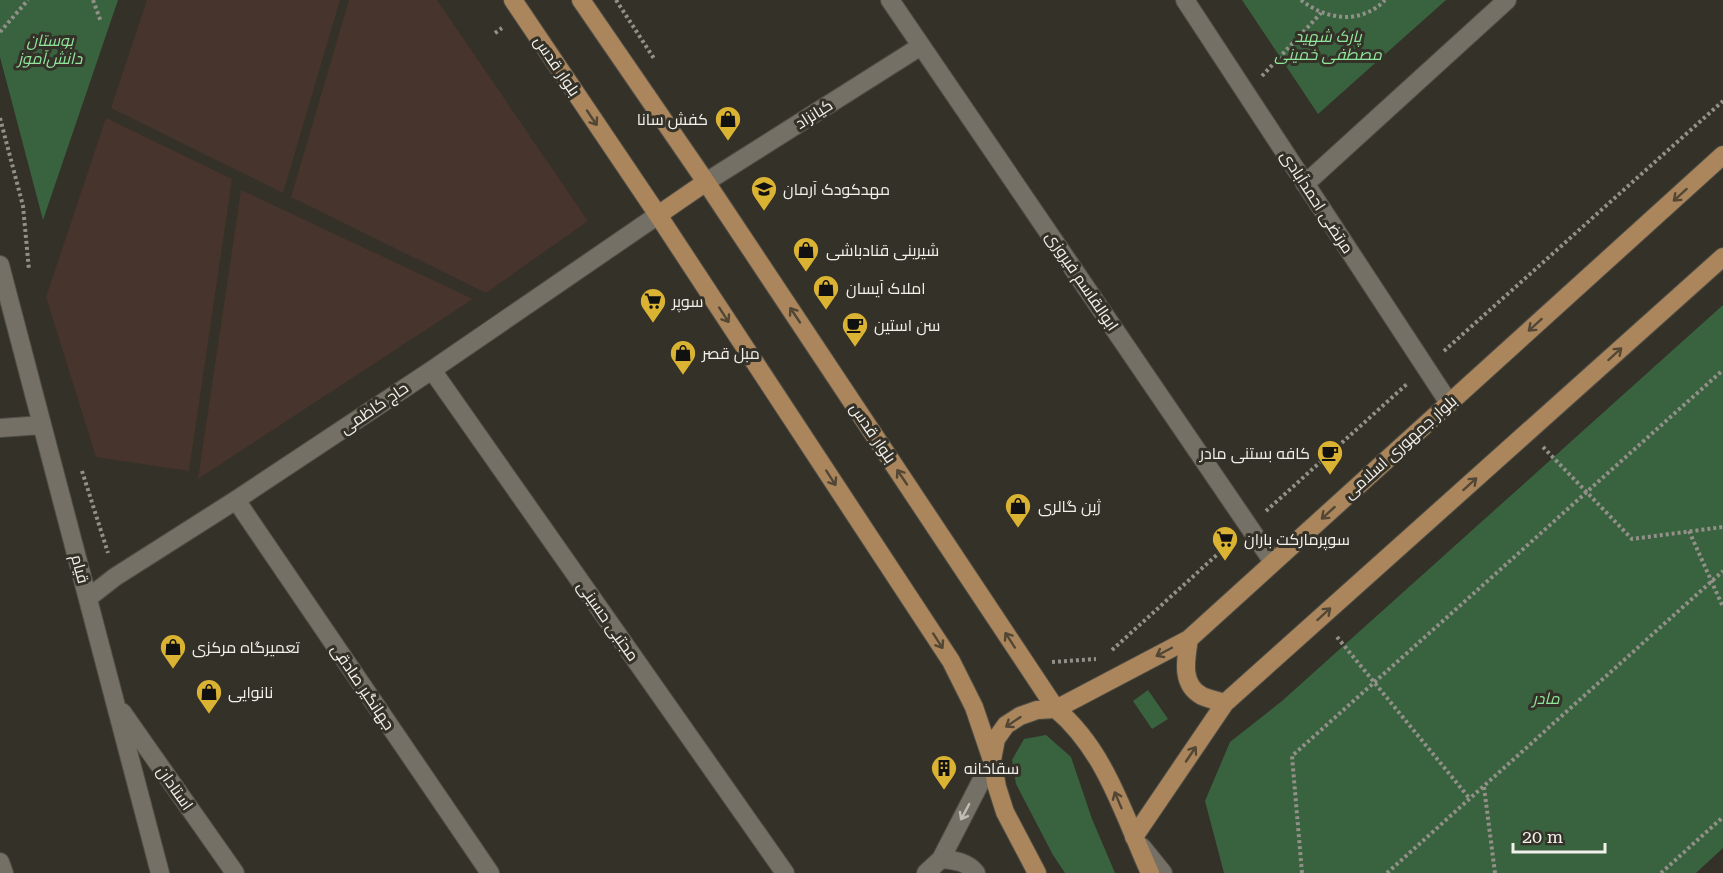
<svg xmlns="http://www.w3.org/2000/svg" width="1723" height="873" font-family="'Roboto Serif',Cairo,serif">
  <rect width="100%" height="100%" fill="#343128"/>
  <path fill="#47342c" d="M 147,0 L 340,0 L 283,193 L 111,108 Z
    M 349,0 L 437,0 L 588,221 L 486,293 L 291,197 Z
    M 106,118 L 232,179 L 189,471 L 96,457 L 46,297 Z
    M 241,190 L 473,299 L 198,479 Z"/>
  <path fill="#39633f" d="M 0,0 L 118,0 L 43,220 L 0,57 Z
    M 1242,0 L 1446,0 L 1318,114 Z
    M 1723,305 L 1723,848 L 1696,873 L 1224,873 L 1205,801 L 1230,742 L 1282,701 Z
    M 1148,690 L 1168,719 L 1152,729 L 1133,701 Z
    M 1046,735 L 1071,757 L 1092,819 L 1115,873 L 1065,873 L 1053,855 L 1016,784 L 1012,760 L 1024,739 Z"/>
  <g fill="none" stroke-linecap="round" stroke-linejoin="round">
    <g stroke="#4f4d45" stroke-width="20">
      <path id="minor" d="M 890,0 L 1273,562
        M 1185,0 L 1449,403
        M 706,182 L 921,46
        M 1305,184 L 1507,0
        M 0,265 L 160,873
        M 432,370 L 785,873
        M 0,428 L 42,425
        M 236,500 L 490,873
        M 88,598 L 115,577 L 236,500 L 432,370 L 658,215
        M 122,712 L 235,873
        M 1142,847 L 1163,873
        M 941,859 C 954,860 968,862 976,873
        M 0,862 L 4,873
        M 926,873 L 941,859 L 992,760"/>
    </g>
    <g stroke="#4f4d45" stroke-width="20">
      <path id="major" d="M 513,0 L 658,215 L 951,661 L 974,707 L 992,760 L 997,787 L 1005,812 L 1037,873
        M 581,0 L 706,182 L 1056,709 C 1106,751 1124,816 1150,873
        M 658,215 L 706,182
        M 1189,639 C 1186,659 1180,684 1202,696 C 1209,699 1218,701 1225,703
        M 992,760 L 996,739 L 1006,725 L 1020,716 L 1037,710 L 1056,709 L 1189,639 L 1723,155
        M 1134,837 L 1225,703 L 1723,257"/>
    </g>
    <path stroke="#939089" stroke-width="4" stroke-dasharray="3 3" stroke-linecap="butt" d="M 93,0 L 101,22
      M 616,0 L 655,60
      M 1301,0 C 1326,20 1361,25 1385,0
      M 0,32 L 28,0
      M 495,33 L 502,28
      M 1262,76 L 1321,13
      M 0,118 L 23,206 L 29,270
      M 1444,351 L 1723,101
      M 1543,447 L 1632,539 L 1723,527
      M 82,471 L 108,553
      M 1266,511 L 1407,384
      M 1689,531 L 1723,607
      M 1337,637 L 1470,799
      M 1112,650 L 1231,542
      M 1052,662 L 1096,659
      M 1484,787 L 1495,873
      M 1302,873 L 1292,756 L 1723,370
      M 1387,873 L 1723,571
      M 1661,873 L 1723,817"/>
    <use href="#minor" stroke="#747066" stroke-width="18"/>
    <use href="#major" stroke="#ab865c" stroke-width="18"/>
  </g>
  <defs><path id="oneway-shaft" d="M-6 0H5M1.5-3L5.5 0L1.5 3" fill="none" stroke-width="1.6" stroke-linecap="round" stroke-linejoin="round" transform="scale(1.5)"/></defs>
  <g stroke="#524635">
    <use href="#oneway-shaft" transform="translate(592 118) rotate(56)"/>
    <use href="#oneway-shaft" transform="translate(1680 195) rotate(138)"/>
    <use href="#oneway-shaft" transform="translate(724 315) rotate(57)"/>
    <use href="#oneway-shaft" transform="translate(795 315) rotate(-124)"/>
    <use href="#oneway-shaft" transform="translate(1535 325) rotate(138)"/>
    <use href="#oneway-shaft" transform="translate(1615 354) rotate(-42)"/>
    <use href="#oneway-shaft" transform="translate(902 477) rotate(-124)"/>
    <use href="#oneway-shaft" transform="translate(831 478) rotate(57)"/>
    <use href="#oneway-shaft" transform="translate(1470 484) rotate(-42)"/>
    <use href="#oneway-shaft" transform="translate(1328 513) rotate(138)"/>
    <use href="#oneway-shaft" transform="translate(1324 614) rotate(-42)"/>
    <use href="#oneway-shaft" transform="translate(1010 640) rotate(-123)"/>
    <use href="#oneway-shaft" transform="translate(938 641) rotate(57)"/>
    <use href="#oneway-shaft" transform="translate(1164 652) rotate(152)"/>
    <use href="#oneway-shaft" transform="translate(1013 722) rotate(146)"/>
    <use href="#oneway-shaft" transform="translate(1191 754) rotate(-56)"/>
    <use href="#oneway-shaft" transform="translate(1118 800) rotate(-113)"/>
  </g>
  <use stroke="#c0bdb5" href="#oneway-shaft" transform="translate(965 812) rotate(118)"/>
  <defs>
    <g id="shop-pin" transform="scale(1.35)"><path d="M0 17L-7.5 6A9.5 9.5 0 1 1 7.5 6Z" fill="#dab333" stroke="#343128"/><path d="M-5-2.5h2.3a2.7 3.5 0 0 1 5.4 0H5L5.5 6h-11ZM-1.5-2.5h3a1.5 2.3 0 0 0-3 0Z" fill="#111"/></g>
    <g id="school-pin" transform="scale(1.35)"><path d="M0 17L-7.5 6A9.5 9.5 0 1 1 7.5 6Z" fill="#dab333" stroke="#343128"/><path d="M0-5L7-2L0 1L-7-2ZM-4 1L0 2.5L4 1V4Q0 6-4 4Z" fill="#111"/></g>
    <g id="supermarket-pin" transform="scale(1.35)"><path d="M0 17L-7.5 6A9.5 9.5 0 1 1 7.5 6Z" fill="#dab333" stroke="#343128"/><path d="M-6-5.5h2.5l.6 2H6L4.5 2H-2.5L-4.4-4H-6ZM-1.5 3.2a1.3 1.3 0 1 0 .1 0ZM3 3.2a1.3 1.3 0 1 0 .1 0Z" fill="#111"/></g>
    <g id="cafe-pin" transform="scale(1.35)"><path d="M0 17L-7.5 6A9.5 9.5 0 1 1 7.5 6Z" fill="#dab333" stroke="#343128"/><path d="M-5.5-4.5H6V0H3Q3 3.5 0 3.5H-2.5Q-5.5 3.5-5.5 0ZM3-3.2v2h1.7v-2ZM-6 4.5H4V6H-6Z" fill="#111"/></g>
    <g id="building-pin" transform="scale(1.35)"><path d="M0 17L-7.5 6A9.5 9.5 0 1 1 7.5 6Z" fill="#dab333" stroke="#343128"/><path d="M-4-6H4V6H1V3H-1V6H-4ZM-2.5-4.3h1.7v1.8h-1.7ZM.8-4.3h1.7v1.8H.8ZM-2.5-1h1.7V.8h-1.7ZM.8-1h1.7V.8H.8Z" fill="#111"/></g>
  </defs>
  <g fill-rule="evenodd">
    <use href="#shop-pin" x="728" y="119"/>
    <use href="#school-pin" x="764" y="189"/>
    <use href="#shop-pin" x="806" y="250"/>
    <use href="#shop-pin" x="826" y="288"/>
    <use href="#supermarket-pin" x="653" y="301"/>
    <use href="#cafe-pin" x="855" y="325"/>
    <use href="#shop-pin" x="683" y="353"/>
    <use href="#cafe-pin" x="1330" y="453"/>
    <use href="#shop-pin" x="1018" y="506"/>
    <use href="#supermarket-pin" x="1225" y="539"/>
    <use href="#shop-pin" x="173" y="647"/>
    <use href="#shop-pin" x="209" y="692"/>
    <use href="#building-pin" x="944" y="768"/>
  </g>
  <g text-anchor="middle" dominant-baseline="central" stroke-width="6" stroke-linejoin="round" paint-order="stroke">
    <g font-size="16" font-style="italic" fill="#90e89c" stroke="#343128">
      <text x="1328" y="36">پارک شهید<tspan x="1328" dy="18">مصطفی خمینی</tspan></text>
      <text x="50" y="40">بوستان<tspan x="50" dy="18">دانش‌آموز</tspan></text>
      <text x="1546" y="698">مادر</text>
    </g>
    <g font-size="16" fill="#f2f0ea" stroke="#343128">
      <text transform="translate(557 66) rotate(56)">بلوار قدس</text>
      <text transform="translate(814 114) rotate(-32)">کیانزاد</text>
      <text transform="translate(1317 202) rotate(57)">مرتضی احمدآبادی</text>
      <text transform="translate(1082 281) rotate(56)">ابوالقاسم فیروزی</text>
      <text transform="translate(374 408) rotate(-34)">حاج کاظمی</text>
      <text transform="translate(873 433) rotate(56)">بلوار قدس</text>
      <text transform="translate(1400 447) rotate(-42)">بلوار جمهوری اسلامی</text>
      <text transform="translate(80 569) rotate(75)">قیام</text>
      <text transform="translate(608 621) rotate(55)">مجتبی حسینی</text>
      <text transform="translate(363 687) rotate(56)">جهانگیر صادقی</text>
      <text transform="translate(175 788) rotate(55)">استادان</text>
    </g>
    <g font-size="16" fill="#f2f0ea" stroke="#343128" text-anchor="start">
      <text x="708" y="119" text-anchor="end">کفش سانا</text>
      <text x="783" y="189">مهدکودک آرمان</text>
      <text x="826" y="250">شیرینی قنادباشی</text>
      <text x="846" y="288">املاک آیسان</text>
      <text x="672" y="301">سوپر</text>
      <text x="874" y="325">سن استین</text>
      <text x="702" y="353">مبل قصر</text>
      <text x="1310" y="453" text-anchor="end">کافه بستنی مادر</text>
      <text x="1038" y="506">ژین گالری</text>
      <text x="1244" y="539">سوپرمارکت باران</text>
      <text x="192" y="647">تعمیرگاه مرکزی</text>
      <text x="228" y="692">نانوایی</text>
      <text x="964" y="768">سقاخانه</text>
    </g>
  </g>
  <path d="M1513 843v9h92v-9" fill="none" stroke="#f2f0ea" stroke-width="3"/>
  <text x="1522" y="843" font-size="18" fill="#f2f0ea" stroke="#343128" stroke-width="4.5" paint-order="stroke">20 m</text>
</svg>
